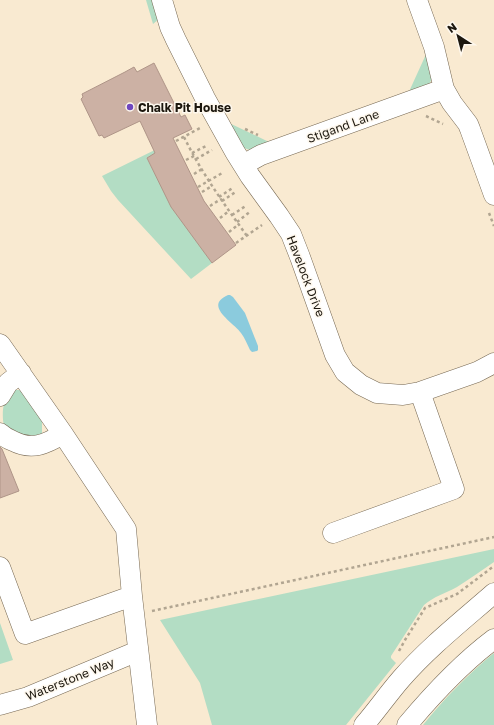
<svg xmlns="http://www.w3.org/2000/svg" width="494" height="725" font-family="'Golos Text',sans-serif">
  <rect width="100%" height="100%" fill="#f9ead1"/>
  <path fill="#b3ddc4" d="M 146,0 L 153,0 L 159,19 L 153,24 Z
    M 428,50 L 432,78 L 429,85 L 407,96 Z
    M 227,122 L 269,142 L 250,150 L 244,148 Z
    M 173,141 L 176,143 L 147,158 L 170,204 L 212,263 L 191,279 L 118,200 L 111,191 L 102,176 Z
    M 13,390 L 19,390 L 23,392 L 41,415 L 42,422 L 42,433 L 41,435 L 32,440 L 4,426 C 2,417 2,403 8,395 C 9,393 11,392 13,390 Z
    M 494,549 L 494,562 C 482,570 470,579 457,587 C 446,593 433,597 424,605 L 391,656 L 391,658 L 396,663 L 346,725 L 212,725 L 200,683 L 160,620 Z
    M 0,623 L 13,660 L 0,664 Z
    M 494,653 L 494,725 L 423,725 C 444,699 468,674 494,653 Z"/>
  <path fill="#8bcbdd" d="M 228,295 L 230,295 L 233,297 L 245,313 L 258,346 L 258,350 L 257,351 L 252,352 L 250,350 C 247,344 245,338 241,333 C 233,322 203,306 228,295 Z"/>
  <path fill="#ccb1a4" stroke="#af9588" d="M 154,63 L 181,117 L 185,115 L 192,129 L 173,138 L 204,201 L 236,245 L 212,263 L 171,207 L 147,158 L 155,153 L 140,121 L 104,138 L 102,135 L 99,136 L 81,99 L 83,97 L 82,94 L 125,72 L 134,67 L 137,72 Z
    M 0,447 L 2,449 L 19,491 L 0,498 Z"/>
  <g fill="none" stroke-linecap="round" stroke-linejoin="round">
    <g stroke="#776954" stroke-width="21">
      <path id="minor" d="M 162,0 L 170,27 L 176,40 L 205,98 L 235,152 L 250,176 L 279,216 L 291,234 L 300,257 L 335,355 L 345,372 L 361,385 L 377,393 L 403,395 L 420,392 L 477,372 L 494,363
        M 417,0 L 434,47 L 444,89 L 452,103 L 468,124 L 470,129 L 494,195
        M 243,165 L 261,155 L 444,89
        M 0,344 L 63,434 L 126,529 L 132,596 L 147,725
        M 0,396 L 8,383 L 21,373
        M 0,433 C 4,437 8,439 13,441 C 32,451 46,444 63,434
        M 333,533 L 454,489 L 420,392
        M 0,567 L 25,634 L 132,596
        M 0,705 L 28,697 L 138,651
        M 364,725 C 377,710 388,694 401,679 C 429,647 462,621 494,593
        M 407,725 C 433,694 462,663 494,639"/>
    </g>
    <path stroke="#b1a591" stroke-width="2.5" stroke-dasharray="3 3" stroke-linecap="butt" d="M 426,116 L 443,124
      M 245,129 L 258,135
      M 184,137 C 201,172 224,204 247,236
      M 176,141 L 200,128
      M 192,153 L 208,145
      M 196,159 L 212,150
      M 186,160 L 194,156
      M 194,174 L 202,169
      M 198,187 L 224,172
      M 202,192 L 212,186
      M 219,197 L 234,187
      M 222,201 L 237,191
      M 210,206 L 221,199
      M 489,213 L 494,226
      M 232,215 L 247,205
      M 220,218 L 229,211
      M 237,222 L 251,211
      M 229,232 L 239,224
      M 236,243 L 262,225
      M 152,611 L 494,537
      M 399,651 L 405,640 L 425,608 L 457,594 L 494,566"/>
    <use href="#minor" stroke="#fff" stroke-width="20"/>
  </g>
  <circle fill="#7047bf" stroke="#fef8ee" stroke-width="1.5" cx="130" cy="107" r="4"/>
  <g text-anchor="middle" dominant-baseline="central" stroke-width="3" stroke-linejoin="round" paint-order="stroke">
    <g font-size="12" font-weight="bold" fill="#1c170e" stroke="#fef8ee" text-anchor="start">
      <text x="138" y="107">Chalk Pit House</text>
    </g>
    <g font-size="12" fill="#1c170e" stroke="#fef8ee">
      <text transform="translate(343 126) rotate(-20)">Stigand Lane</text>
      <text transform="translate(306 276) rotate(69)">Havelock Drive</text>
      <text transform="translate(70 679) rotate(-22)">Waterstone Way</text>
    </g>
  </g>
  <g transform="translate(458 36) rotate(324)" stroke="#fef8ee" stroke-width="3" paint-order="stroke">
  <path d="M0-3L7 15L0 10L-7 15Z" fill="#1c170e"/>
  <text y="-6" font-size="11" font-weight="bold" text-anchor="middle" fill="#1c170e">N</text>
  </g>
</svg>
